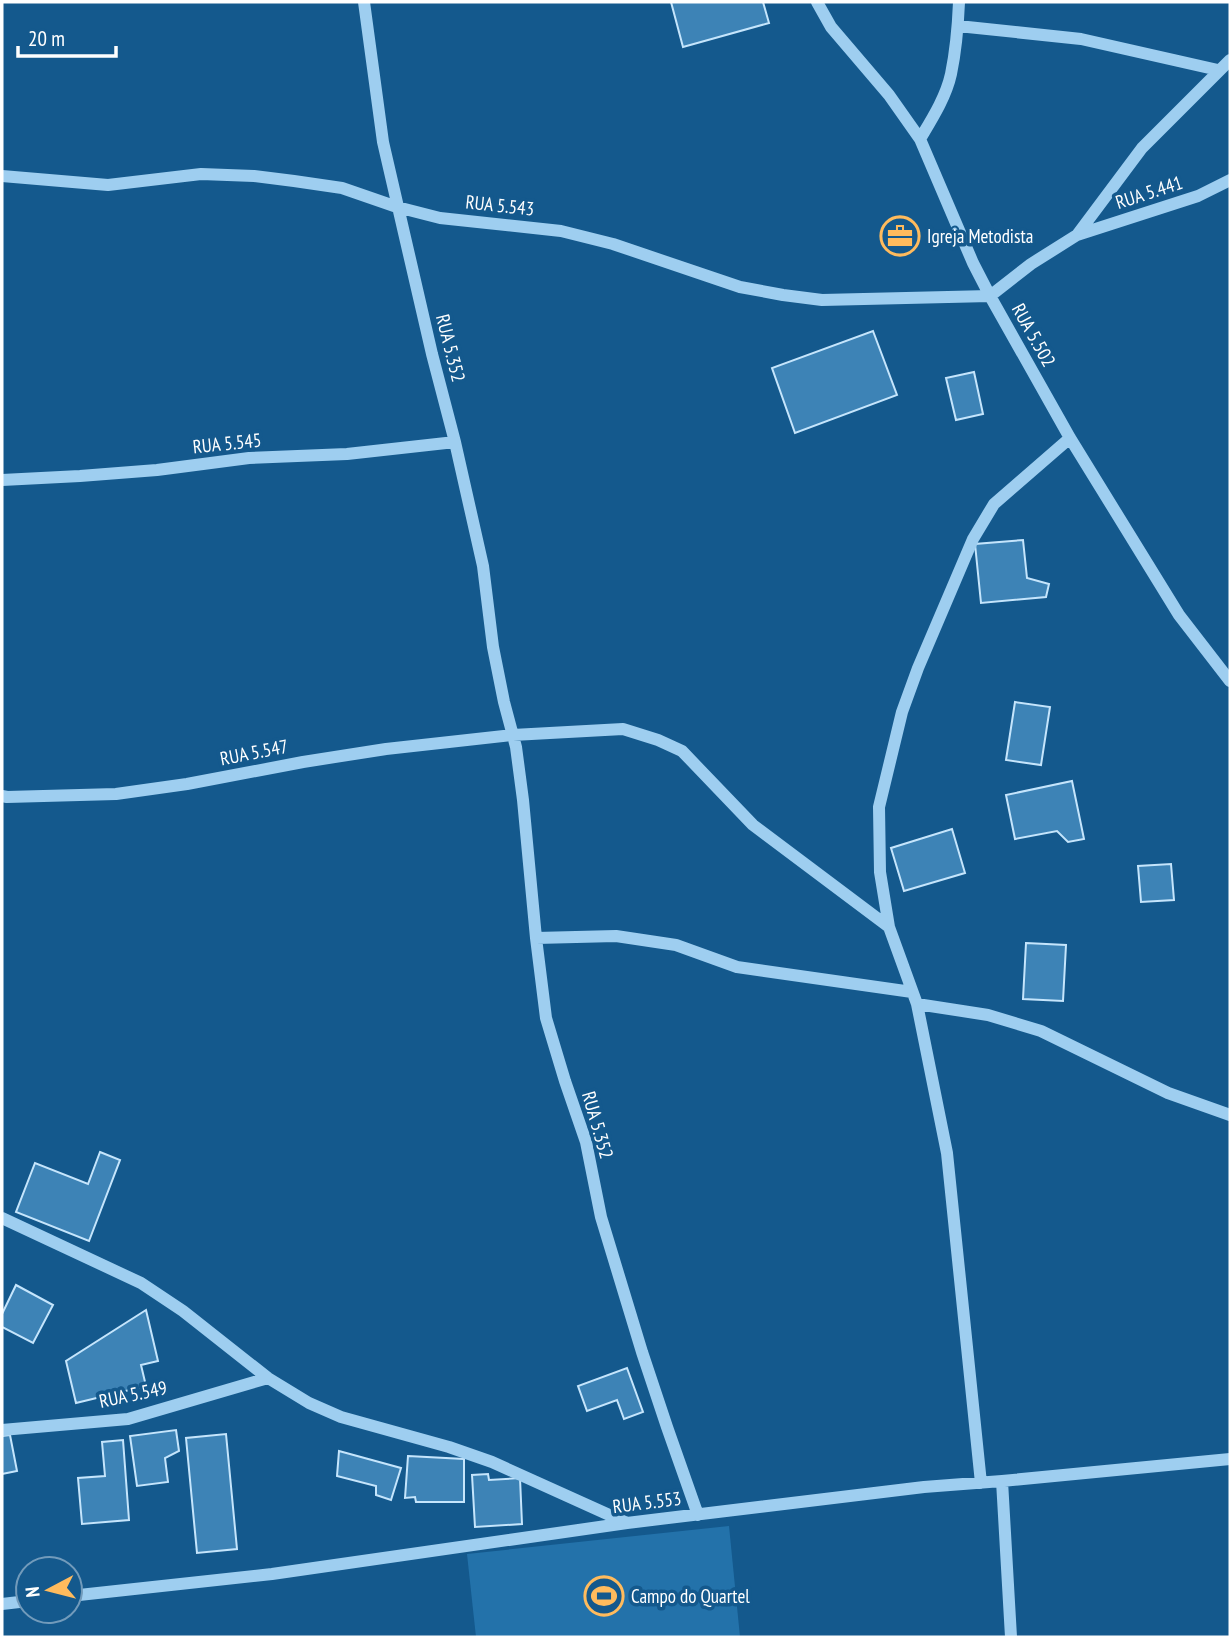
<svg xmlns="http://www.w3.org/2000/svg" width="1232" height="1639" font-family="'PT Sans Narrow',sans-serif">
  <rect width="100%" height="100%" fill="#14598d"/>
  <path fill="#2372aa" d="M 729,1526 L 740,1637 L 476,1637 L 467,1554 Z"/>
  <path fill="#3d83b6" stroke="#c5e5fc" stroke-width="2" d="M 671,2 L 763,2 L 769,23 L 683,47 Z
    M 873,331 L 897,395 L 795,433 L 772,368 Z
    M 974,372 L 983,414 L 956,420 L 946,378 Z
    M 1023,540 L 1027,578 L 1049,584 L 1046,597 L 981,603 L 975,544 Z
    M 1015,702 L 1050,707 L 1041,765 L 1006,760 Z
    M 1072,781 L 1084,839 L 1068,842 L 1057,831 L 1015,839 L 1006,795 Z
    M 952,829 L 965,873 L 904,891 L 891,848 Z
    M 1171,864 L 1174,900 L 1141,902 L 1138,866 Z
    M 1026,943 L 1066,945 L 1063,1001 L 1023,999 Z
    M 100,1152 L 120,1160 L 89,1241 L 16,1212 L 35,1163 L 88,1184 Z
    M 16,1285 L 53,1305 L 33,1343 L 2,1327 L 2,1314 Z
    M 146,1310 L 158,1361 L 141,1365 L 146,1386 L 76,1403 L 66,1361 Z
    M 627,1368 L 643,1412 L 624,1419 L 617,1400 L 587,1411 L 578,1386 Z
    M 176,1430 L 179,1451 L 165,1458 L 168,1482 L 137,1486 L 130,1436 Z
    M 226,1434 L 237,1549 L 197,1553 L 186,1438 Z
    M 10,1435 L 17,1471 L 2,1474 L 2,1436 Z
    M 123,1440 L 129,1520 L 82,1524 L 78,1478 L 105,1476 L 102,1442 Z
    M 339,1451 L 401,1468 L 391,1500 L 376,1495 L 376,1486 L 337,1476 Z
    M 408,1456 L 464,1459 L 464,1502 L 416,1502 L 415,1497 L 405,1498 Z
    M 488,1474 L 489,1480 L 520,1478 L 522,1524 L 475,1527 L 472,1475 Z"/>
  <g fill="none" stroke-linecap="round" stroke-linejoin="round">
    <path stroke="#9ecef0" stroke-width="12" d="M 364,2 L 383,142 L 432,354 L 455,442 L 483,566 L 493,647 L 504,702 L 516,747 L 523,800 L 536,938 L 546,1018 L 565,1081 L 586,1142 L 601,1217 L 642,1352 L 667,1427 L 698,1515
      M 817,2 L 831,27 L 889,95 L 920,139 L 973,263 L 990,296 L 1070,438 L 1179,615 L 1230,681
      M 958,26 L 1081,39 L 1218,70
      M 920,139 C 932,119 946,97 951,74 C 956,50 958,26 959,2
      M 2,176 L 108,185 L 201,174 L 254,176 L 294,181 L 342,188 L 397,207 L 440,218 L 561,231 L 613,244 L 740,287 L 783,295 L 822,300 L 990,296 L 1031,264 L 1077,235 L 1142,148 L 1230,60
      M 1077,235 L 1198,196 L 1230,180
      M 2,480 L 80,476 L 157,470 L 249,458 L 347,454 L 455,442
      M 2,796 L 7,797 L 116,794 L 187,784 L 303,762 L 386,749 L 513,735 L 623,729 L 658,740 L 682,751 L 753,825 L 889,927
      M 536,938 L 616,936 L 676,945 L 737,967 L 912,992
      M 917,1004 L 988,1015 L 1041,1031 L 1168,1093 L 1230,1115
      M 2,1218 L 141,1283 L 183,1311 L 268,1378 L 309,1403 L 341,1417 L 449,1447 L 492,1462 L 627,1523
      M 2,1430 L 128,1419 L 268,1378
      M 1002,1481 L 1011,1637
      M 981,1483 L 947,1153 L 917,1004 L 889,927 L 880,872 L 879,807 L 902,712 L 918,668 L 973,539 L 994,504 L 1070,438
      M 70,1596 L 272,1574 L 627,1523 L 924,1487 L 1002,1481 L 1230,1459
      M 2,1604 L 28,1601"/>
  </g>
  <defs>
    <g id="office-ring" transform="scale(2.0125)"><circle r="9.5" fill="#14598d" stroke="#ffbb5d" stroke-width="1.5"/><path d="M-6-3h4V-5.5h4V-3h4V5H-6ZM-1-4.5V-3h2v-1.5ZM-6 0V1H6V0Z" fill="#ffbb5d"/></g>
    <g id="stadium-ring" transform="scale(2.0125)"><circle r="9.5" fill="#14598d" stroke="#ffbb5d" stroke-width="1.5"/><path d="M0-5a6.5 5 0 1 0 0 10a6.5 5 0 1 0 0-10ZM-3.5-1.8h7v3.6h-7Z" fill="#ffbb5d"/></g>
  </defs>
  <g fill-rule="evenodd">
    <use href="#office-ring" x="900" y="236"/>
    <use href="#stadium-ring" x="604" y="1596"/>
  </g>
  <g text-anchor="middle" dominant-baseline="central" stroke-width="7" stroke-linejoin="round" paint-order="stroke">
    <g font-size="19" fill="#fff" stroke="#14598d">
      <text transform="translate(1149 192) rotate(-18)">RUA 5.441</text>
      <text transform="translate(500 205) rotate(6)">RUA 5.543</text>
      <text transform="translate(1034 335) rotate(61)">RUA 5.502</text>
      <text transform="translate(451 348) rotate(76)">RUA 5.352</text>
      <text transform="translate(227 443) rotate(-6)">RUA 5.545</text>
      <text transform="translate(254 752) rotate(-11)">RUA 5.547</text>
      <text transform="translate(598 1125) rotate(74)">RUA 5.352</text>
      <text transform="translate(133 1394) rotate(-12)">RUA 5.549</text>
      <text transform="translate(647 1502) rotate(-7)">RUA 5.553</text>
    </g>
    <g font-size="19" fill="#fff" stroke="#14598d" text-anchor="start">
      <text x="927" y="236">Igreja Metodista</text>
      <text x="631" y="1596">Campo do Quartel</text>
    </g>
  </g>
  <rect width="1232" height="1639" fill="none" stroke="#ffffff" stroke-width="7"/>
  <g transform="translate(49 1590) rotate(263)"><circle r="33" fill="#14598d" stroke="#729bbb" stroke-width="2"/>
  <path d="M0-5L12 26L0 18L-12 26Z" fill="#ffbb5d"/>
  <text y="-10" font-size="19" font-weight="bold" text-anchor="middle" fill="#ffffff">N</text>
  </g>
  <path d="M18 46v10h98v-10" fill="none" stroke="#ffffff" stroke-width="3.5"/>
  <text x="28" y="46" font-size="21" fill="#ffffff" stroke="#14598d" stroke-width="5" paint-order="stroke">20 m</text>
</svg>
